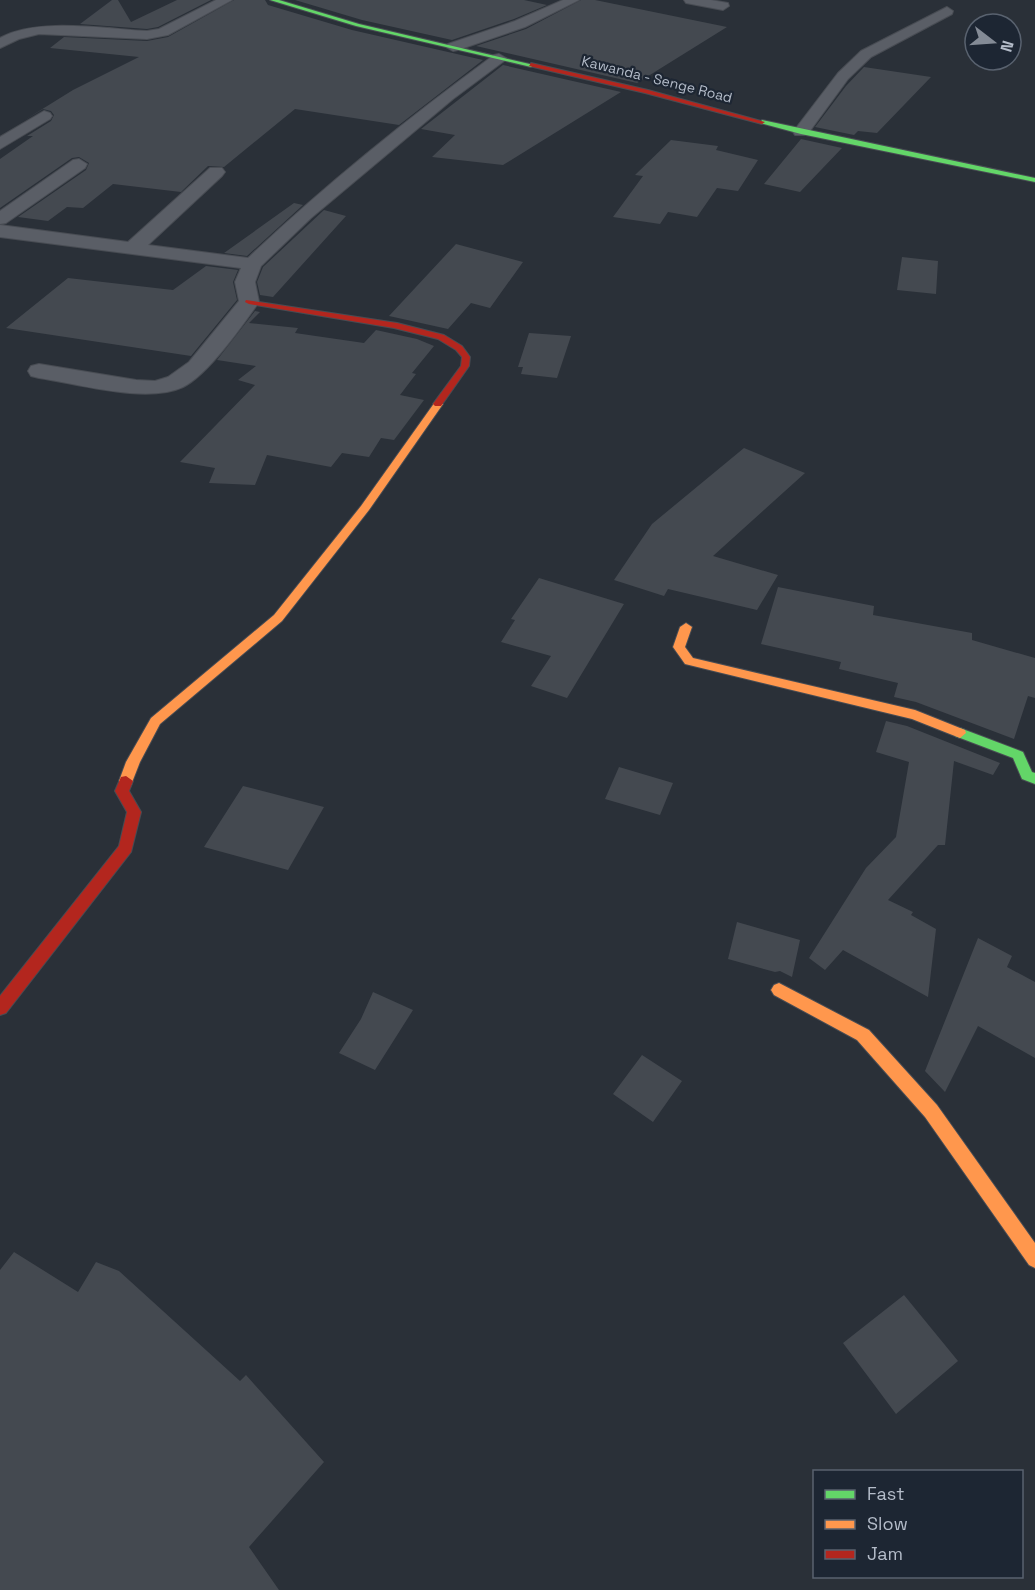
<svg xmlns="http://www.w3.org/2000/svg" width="1035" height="1590" font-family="'Space Grotesk',sans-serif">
  <rect width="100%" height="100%" fill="#2a3038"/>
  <path fill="#444950" d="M 112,0 L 118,0 L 131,22 L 177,0 L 211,0 L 158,27 L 147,29 L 80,24 Z
    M 234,0 L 265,0 L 268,5 L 352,30 L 483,60 L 399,125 L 295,109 L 224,167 L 208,166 L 181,192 L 113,184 L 83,208 L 67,207 L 48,221 L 18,217 L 86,170 L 89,163 L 79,157 L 72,158 L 0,208 L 0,159 L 33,136 L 27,136 L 51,121 L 54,115 L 51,111 L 43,109 L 23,121 L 73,90 L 139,57 L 50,48 L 64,37 L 147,41 L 168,37 Z
    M 295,0 L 524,0 L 547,5 L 514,19 L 452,40 L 362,20 Z
    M 581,0 L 595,0 L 727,27 L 637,83 L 476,46 L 526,29 Z
    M 503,65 L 621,92 L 503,165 L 432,157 L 455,135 L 421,129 Z
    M 864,67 L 931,77 L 877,133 L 858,131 L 854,135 L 815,127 L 846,86 Z
    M 801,139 L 842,148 L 800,192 L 764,184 Z
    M 671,140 L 718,146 L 716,150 L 758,160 L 738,191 L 717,188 L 697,217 L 668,212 L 660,224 L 613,217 L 643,176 L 635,175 Z
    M 294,203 L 303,205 L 247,256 L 224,253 Z
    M 324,210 L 346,216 L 273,297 L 260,295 L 257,282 L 263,267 Z
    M 456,244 L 523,262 L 490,308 L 471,303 L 448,329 L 389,316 Z
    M 902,257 L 938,261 L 936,294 L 897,290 Z
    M 206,266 L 238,270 L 233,282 L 237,300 L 191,356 L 6,328 L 68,278 L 173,290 Z
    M 255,311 L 260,312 L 249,323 L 298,328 L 295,333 L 364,343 L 376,330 L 417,339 L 434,346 L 412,373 L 416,374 L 400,395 L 424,400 L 394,440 L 381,438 L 369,457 L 342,453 L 331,467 L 267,455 L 255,485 L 209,483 L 215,468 L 180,462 L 255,385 L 238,380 L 256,366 L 217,360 Z
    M 529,333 L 571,336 L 557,378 L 521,374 L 523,367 L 518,367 Z
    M 744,448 L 805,473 L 713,556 L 778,575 L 757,610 L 668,589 L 664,596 L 614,580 L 652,524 Z
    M 539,578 L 624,604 L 567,698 L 531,686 L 551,656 L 501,642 L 515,620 L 511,619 Z
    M 778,587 L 874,606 L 873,615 L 972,633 L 972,640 L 1035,658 L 1035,698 L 1028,696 L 1014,739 L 916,702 L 894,697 L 898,683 L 839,669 L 841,662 L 761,644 Z
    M 886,721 L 907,726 L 1000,763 L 993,775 L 954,761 L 945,845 L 938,845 L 888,900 L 913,912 L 911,915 L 936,929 L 928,997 L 843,950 L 825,970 L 809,958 L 866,868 L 896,837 L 909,762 L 876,752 Z
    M 619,767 L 673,783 L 660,815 L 605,799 Z
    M 243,786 L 324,807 L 288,870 L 204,847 Z
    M 737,922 L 800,940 L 792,977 L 780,971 L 775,972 L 728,959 Z
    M 978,938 L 1012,956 L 1007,967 L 1035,982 L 1035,1058 L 978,1026 L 945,1092 L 925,1071 Z
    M 373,992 L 413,1010 L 375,1070 L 339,1053 L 361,1019 Z
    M 642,1055 L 682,1081 L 653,1122 L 613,1094 Z
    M 14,1252 L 78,1292 L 96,1262 L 119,1271 L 240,1381 L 246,1375 L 324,1462 L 249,1547 L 279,1590 L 0,1590 L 0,1270 Z
    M 904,1295 L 958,1361 L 896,1414 L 843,1343 Z"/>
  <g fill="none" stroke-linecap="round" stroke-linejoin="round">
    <g stroke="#484c53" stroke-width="2">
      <path id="street" d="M 216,0 L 232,0 L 168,35 L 147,39 L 39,34 L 19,39 L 0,48 L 0,38 C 37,17 105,29 147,31 L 159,29 Z
        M 563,0 L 579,0 L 525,27 L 458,50 L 453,51 L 446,47 L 448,44 L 515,21 Z
        M 684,0 L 711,0 L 728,3 L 729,6 L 723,10 L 686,3 Z
        M 947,7 L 953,11 L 952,14 L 871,57 L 848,79 L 807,135 L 795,135 L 793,132 L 838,73 L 861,51 Z
        M 499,54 L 506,58 L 504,61 L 453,99 L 311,218 L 261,266 L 255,282 L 259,302 C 243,325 208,375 183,387 C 147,404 79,384 39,378 L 31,376 L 28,371 L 31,366 L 39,364 L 136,380 L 155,381 L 168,377 L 189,362 L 239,301 L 235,282 L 241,268 L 0,237 L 0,225 L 128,242 L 210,168 L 222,168 L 225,172 L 222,176 L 148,245 L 248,258 C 325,185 408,118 494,55 Z
        M 44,111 L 50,113 L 52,116 L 50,119 L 0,149 L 0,137 Z
        M 79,159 L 87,164 L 85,168 L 6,223 L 0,224 L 0,211 L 73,160 Z"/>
    </g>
    <g stroke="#484c53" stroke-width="2">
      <path id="fast" d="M 270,0 L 279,0 L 359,24 L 534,65 L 531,67 L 356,26 Z
        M 762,120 L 1035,178 L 1035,182 L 801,134 L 760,123 Z
        M 960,728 L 1023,752 L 1032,772 L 1035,773 L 1035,784 L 1022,779 L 1013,758 L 955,736 L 954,733 Z"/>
    </g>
    <g stroke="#484c53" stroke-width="2">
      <path id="slow" d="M 435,402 L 443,404 L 369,510 L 282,621 L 160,724 L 140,762 L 131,785 L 121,785 L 119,781 L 126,762 L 151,718 L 274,615 L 361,506 Z
        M 686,623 L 692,627 L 685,647 L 693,658 L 915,710 L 965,730 L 966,733 L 960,738 L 912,719 L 685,664 L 673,647 L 680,627 Z
        M 779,983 L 869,1030 L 937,1105 L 1035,1243 L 1035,1268 L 1029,1265 L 925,1117 L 857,1040 L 774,995 L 771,990 L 774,985 Z"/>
    </g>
    <g stroke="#484c53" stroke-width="2">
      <path id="jam" d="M 531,63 L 648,90 L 765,122 L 762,124 L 645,93 L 529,66 Z
        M 246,300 L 397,323 L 444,335 L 462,346 L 470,357 L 469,366 L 441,406 L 435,406 L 433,404 L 461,366 L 462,357 L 456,350 L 438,339 L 394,328 L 249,304 L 245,302 Z
        M 126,776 L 133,781 L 129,791 L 141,812 L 131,852 L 6,1013 L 0,1015 L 0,996 L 119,846 L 127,812 L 115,791 L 121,777 Z"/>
    </g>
    <use href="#street" fill="#5a5e66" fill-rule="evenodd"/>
    <use href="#fast" fill="#63d668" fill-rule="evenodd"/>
    <use href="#slow" fill="#ff974d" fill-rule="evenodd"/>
    <use href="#jam" fill="#b3261e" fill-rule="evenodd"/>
  </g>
  <g text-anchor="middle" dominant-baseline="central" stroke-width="4.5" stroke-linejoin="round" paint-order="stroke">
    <g font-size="14" fill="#b4bcc9" stroke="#1d2633">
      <text transform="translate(657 79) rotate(14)">Kawanda - Senge Road</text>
    </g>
  </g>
  <rect x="813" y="1470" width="210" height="108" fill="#1d2633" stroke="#59626f" stroke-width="1.5"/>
  <rect x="825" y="1490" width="30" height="9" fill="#63d668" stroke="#59626f" stroke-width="1.5"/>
  <text x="867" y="1500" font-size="18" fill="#b4bcc9">Fast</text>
  <rect x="825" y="1520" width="30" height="9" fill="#ff974d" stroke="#59626f" stroke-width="1.5"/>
  <text x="867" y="1530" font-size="18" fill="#b4bcc9">Slow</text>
  <rect x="825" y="1550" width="30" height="9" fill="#b3261e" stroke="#59626f" stroke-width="1.5"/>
  <text x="867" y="1560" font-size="18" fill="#b4bcc9">Jam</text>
  <g transform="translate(993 42) rotate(107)"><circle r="28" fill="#1d2633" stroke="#59626f" stroke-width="1.5"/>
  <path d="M0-4.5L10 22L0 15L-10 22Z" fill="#848b96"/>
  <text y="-9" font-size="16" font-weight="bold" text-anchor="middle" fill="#b4bcc9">N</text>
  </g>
</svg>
